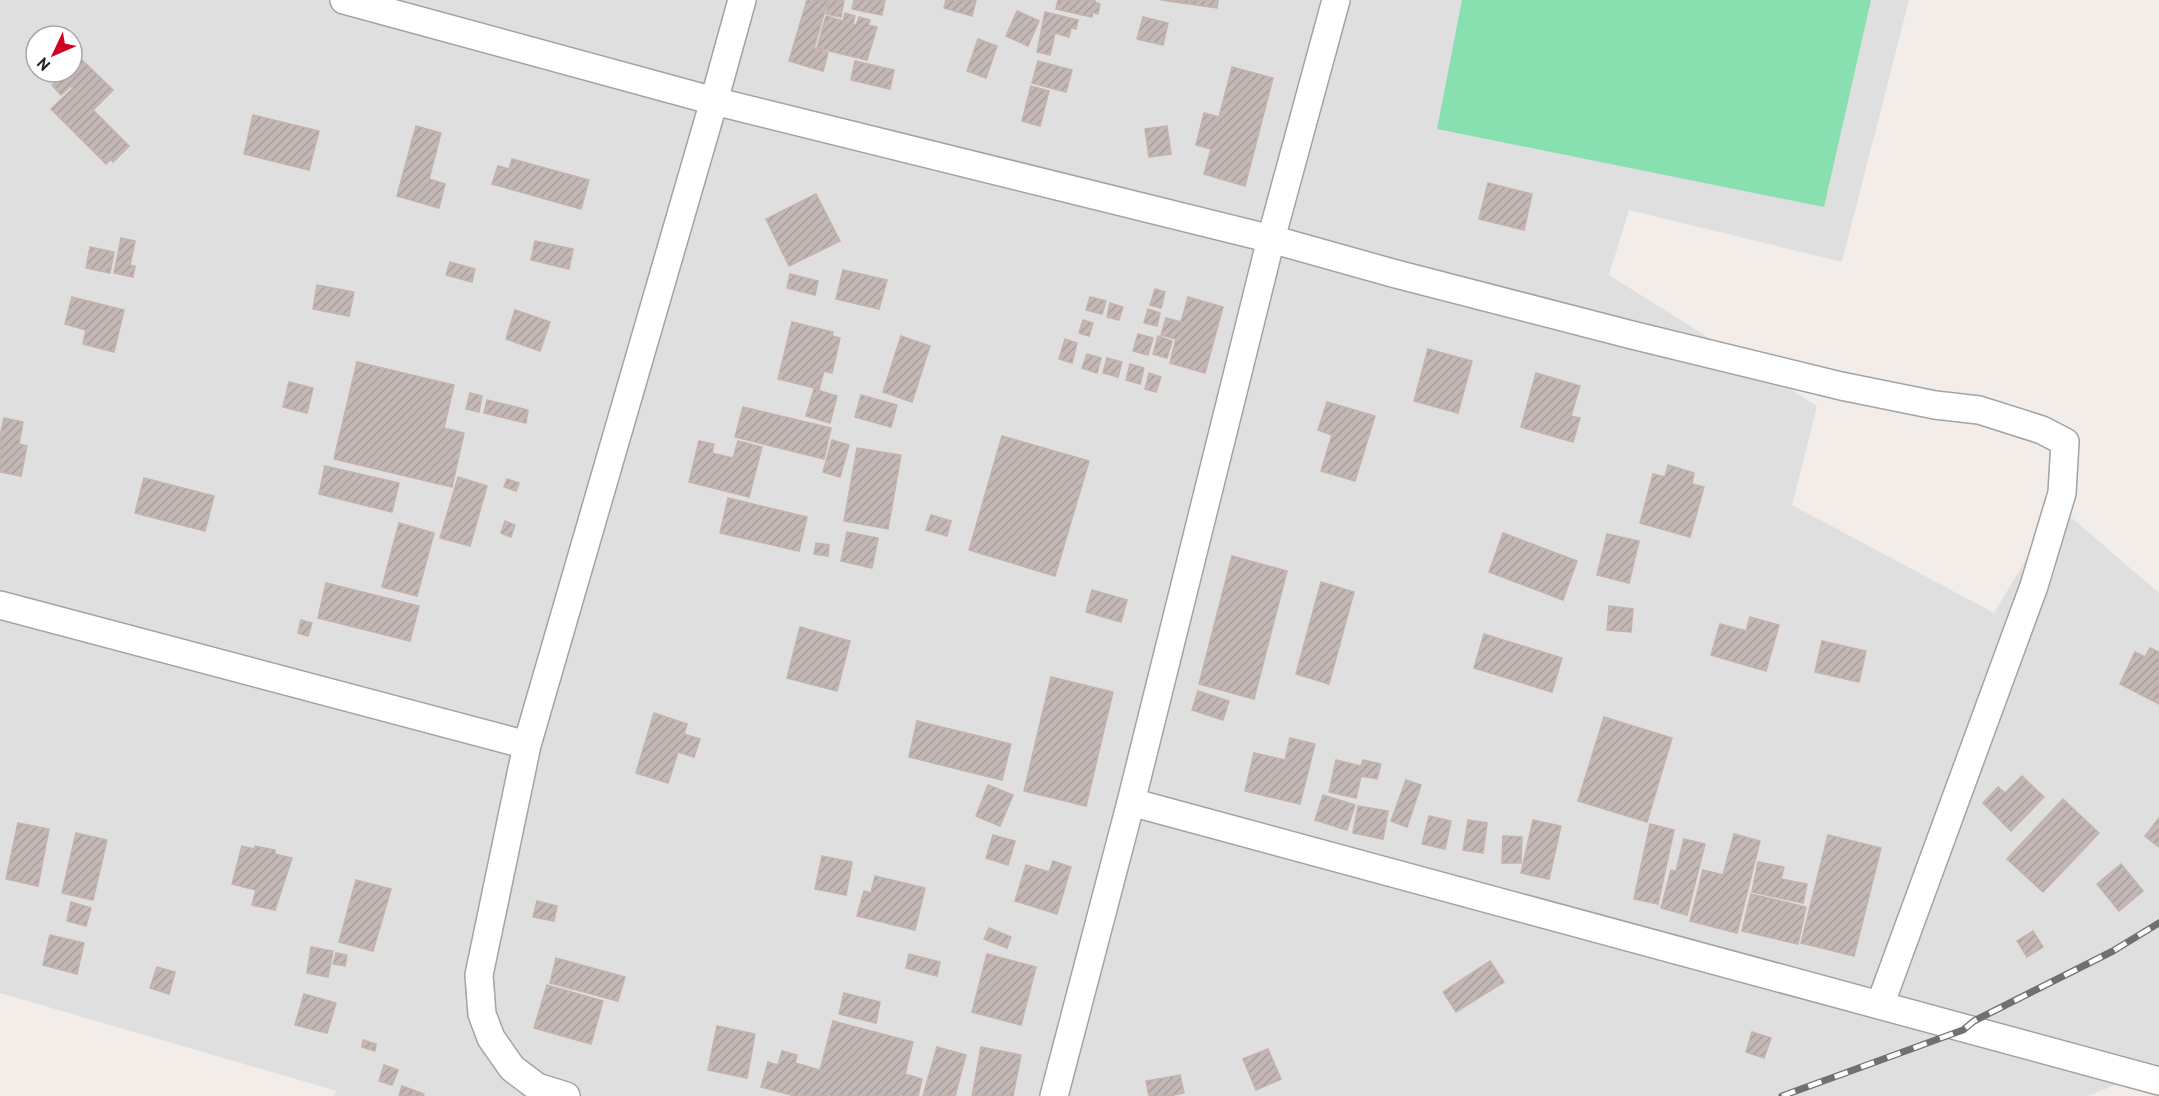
<svg xmlns="http://www.w3.org/2000/svg" width="2159" height="1096" font-family="'PT Sans',sans-serif">
  <defs>
    <pattern id="building-hatch" width="6" height="6" patternUnits="userSpaceOnUse" patternTransform="scale(1.5)"><rect width="6" height="6" fill="#c3b8b5"/><path d="M-1 1l2-2M0 6l6-6M5 7l2-2" fill="none" stroke="#a79e9b"/></pattern>
  </defs>
  <rect width="100%" height="100%" fill="#f2ede9"/>
  <path fill="#e0dfdf" fill-rule="evenodd" d="M 0,0 L 1909,0 L 1842,262 L 1629,210 L 1609,275 L 1817,406 L 1792,505 L 1994,613 L 2058,506 L 2159,593 L 2159,1067 L 2088,1096 L 333,1096 L 337,1091 L 0,993 ZM 36,36 L 72,36 L 72,72 L 36,72 Z"/>
  <path fill="#88dfaf" d="M 1462,0 L 1871,0 L 1824,207 L 1437,129 Z"/>
  <path fill="url(#building-hatch)" stroke="#c4b2ab" stroke-width="1.5" d="M 807,0 L 828,0 L 814,48 L 828,53 L 823,71 L 789,61 Z
    M 829,0 L 844,0 L 841,17 L 826,14 Z
    M 854,0 L 885,0 L 882,15 L 852,9 Z
    M 946,0 L 976,0 L 972,16 L 944,8 Z
    M 1058,0 L 1095,0 L 1095,2 L 1100,4 L 1098,14 L 1093,12 L 1092,17 L 1056,9 Z
    M 1161,0 L 1218,0 L 1217,8 Z
    M 1017,11 L 1039,21 L 1028,46 L 1006,36 Z
    M 1045,12 L 1078,20 L 1076,29 L 1071,28 L 1069,37 L 1055,33 L 1050,55 L 1037,52 Z
    M 845,13 L 855,16 L 853,24 L 856,25 L 859,17 L 870,20 L 868,25 L 877,27 L 867,60 L 817,48 L 826,16 L 843,21 Z
    M 1143,17 L 1168,23 L 1163,45 L 1137,39 Z
    M 978,39 L 997,46 L 986,78 L 967,71 Z
    M 80,58 L 113,90 L 93,110 L 129,146 L 113,162 L 111,159 L 106,164 L 51,109 L 73,88 L 71,86 L 61,95 L 52,85 L 66,72 L 72,72 L 72,66 Z
    M 855,61 L 894,70 L 890,89 L 851,80 Z
    M 1038,61 L 1072,70 L 1066,92 L 1032,83 Z
    M 1232,67 L 1273,78 L 1245,186 L 1204,174 L 1211,149 L 1196,145 L 1204,113 L 1219,117 Z
    M 1031,86 L 1049,91 L 1040,126 L 1022,121 Z
    M 253,115 L 319,131 L 309,170 L 244,154 Z
    M 416,126 L 441,133 L 429,179 L 445,184 L 439,208 L 397,196 Z
    M 1167,126 L 1171,154 L 1149,157 L 1145,129 Z
    M 512,159 L 589,180 L 581,209 L 492,184 L 498,166 L 509,169 Z
    M 1488,183 L 1532,194 L 1524,230 L 1479,219 Z
    M 816,194 L 840,241 L 789,266 L 766,219 Z
    M 121,238 L 135,241 L 130,265 L 135,266 L 133,277 L 114,273 Z
    M 535,241 L 573,249 L 569,269 L 531,260 Z
    M 90,247 L 114,252 L 110,273 L 86,268 Z
    M 450,262 L 475,269 L 472,282 L 446,275 Z
    M 843,270 L 887,280 L 879,309 L 836,299 Z
    M 790,274 L 818,281 L 815,295 L 787,288 Z
    M 317,285 L 354,292 L 349,316 L 313,309 Z
    M 1155,289 L 1165,292 L 1161,308 L 1150,305 Z
    M 72,297 L 124,310 L 114,352 L 83,344 L 86,330 L 65,324 Z
    M 1090,297 L 1106,301 L 1102,314 L 1086,310 Z
    M 1188,297 L 1223,307 L 1205,373 L 1170,363 L 1176,339 L 1161,335 L 1166,318 L 1181,322 Z
    M 1110,303 L 1123,307 L 1119,320 L 1107,317 Z
    M 1148,309 L 1160,313 L 1157,326 L 1144,323 Z
    M 515,310 L 550,322 L 540,351 L 506,339 Z
    M 1083,320 L 1093,323 L 1089,336 L 1079,333 Z
    M 792,322 L 833,332 L 832,336 L 840,338 L 832,373 L 824,371 L 819,389 L 778,379 Z
    M 1138,334 L 1153,338 L 1148,355 L 1133,351 Z
    M 901,336 L 930,346 L 912,402 L 883,392 Z
    M 1158,336 L 1172,341 L 1167,358 L 1153,354 Z
    M 1065,339 L 1077,343 L 1072,363 L 1059,359 Z
    M 1428,349 L 1472,361 L 1458,413 L 1414,401 Z
    M 1087,354 L 1101,358 L 1097,373 L 1082,368 Z
    M 1107,358 L 1122,362 L 1118,377 L 1103,373 Z
    M 357,362 L 454,385 L 444,428 L 464,433 L 452,487 L 334,459 Z
    M 1130,364 L 1144,368 L 1140,384 L 1126,380 Z
    M 1149,373 L 1161,377 L 1156,392 L 1145,389 Z
    M 1536,373 L 1580,386 L 1571,416 L 1580,418 L 1573,442 L 1521,427 Z
    M 289,382 L 313,388 L 307,413 L 283,407 Z
    M 814,389 L 837,396 L 830,423 L 806,416 Z
    M 470,393 L 482,396 L 479,412 L 466,409 Z
    M 861,395 L 897,405 L 891,427 L 855,417 Z
    M 487,400 L 528,410 L 526,423 L 484,413 Z
    M 1327,402 L 1375,416 L 1355,481 L 1321,471 L 1332,435 L 1318,430 Z
    M 743,407 L 831,428 L 824,459 L 735,437 Z
    M 4,418 L 23,422 L 19,444 L 27,446 L 21,476 L 0,472 L 0,436 Z
    M 1002,436 L 1089,461 L 1055,576 L 969,550 Z
    M 832,440 L 849,445 L 840,477 L 823,472 Z
    M 699,441 L 714,444 L 712,453 L 733,458 L 738,441 L 762,447 L 749,497 L 689,482 Z
    M 857,448 L 901,455 L 888,529 L 844,521 Z
    M 1668,465 L 1694,473 L 1692,484 L 1704,487 L 1690,537 L 1640,523 L 1653,474 L 1665,477 Z
    M 325,466 L 399,483 L 392,512 L 319,494 Z
    M 458,477 L 487,486 L 470,546 L 440,538 Z
    M 144,478 L 214,496 L 205,531 L 135,513 Z
    M 507,479 L 519,483 L 516,491 L 504,487 Z
    M 728,498 L 807,517 L 799,551 L 720,533 Z
    M 931,515 L 951,521 L 947,536 L 926,530 Z
    M 505,521 L 515,525 L 511,537 L 501,533 Z
    M 399,523 L 434,533 L 417,596 L 382,587 Z
    M 847,532 L 878,538 L 872,568 L 841,561 Z
    M 1503,533 L 1577,561 L 1563,600 L 1489,572 Z
    M 1607,534 L 1639,541 L 1629,583 L 1597,575 Z
    M 816,543 L 829,545 L 828,556 L 814,554 Z
    M 1232,556 L 1287,571 L 1254,699 L 1199,684 Z
    M 1321,582 L 1354,592 L 1329,684 L 1296,674 Z
    M 326,583 L 419,606 L 410,641 L 318,618 Z
    M 1092,590 L 1127,600 L 1121,622 L 1086,612 Z
    M 1609,606 L 1633,609 L 1631,632 L 1607,630 Z
    M 1750,617 L 1779,625 L 1766,671 L 1711,655 L 1720,624 L 1746,631 Z
    M 301,620 L 312,623 L 308,636 L 298,633 Z
    M 800,627 L 850,641 L 837,691 L 787,678 Z
    M 1484,634 L 1562,658 L 1552,692 L 1474,668 Z
    M 1822,641 L 1866,651 L 1859,682 L 1815,672 Z
    M 2150,648 L 2159,652 L 2159,704 L 2120,684 L 2135,652 L 2145,657 Z
    M 1051,677 L 1113,692 L 1086,806 L 1024,791 Z
    M 1198,691 L 1229,701 L 1223,720 L 1192,710 Z
    M 654,713 L 687,724 L 684,734 L 700,739 L 694,757 L 678,752 L 668,783 L 636,773 Z
    M 1604,717 L 1672,738 L 1647,822 L 1578,801 Z
    M 917,721 L 1011,744 L 1002,780 L 909,757 Z
    M 1290,738 L 1315,744 L 1300,804 L 1245,791 L 1254,753 L 1285,760 Z
    M 1336,760 L 1361,766 L 1363,760 L 1381,764 L 1377,779 L 1361,776 L 1356,798 L 1329,792 Z
    M 2022,776 L 2044,797 L 2011,831 L 1983,803 L 1998,787 L 2005,793 Z
    M 1406,780 L 1421,785 L 1407,827 L 1391,821 Z
    M 988,785 L 1013,795 L 1000,826 L 976,816 Z
    M 1323,795 L 1355,805 L 1347,830 L 1315,820 Z
    M 2063,799 L 2099,833 L 2043,892 L 2007,859 Z
    M 1358,806 L 1388,811 L 1383,839 L 1353,833 Z
    M 1429,816 L 1451,821 L 1445,849 L 1422,844 Z
    M 2159,818 L 2159,847 L 2145,836 Z
    M 1468,820 L 1487,823 L 1483,853 L 1463,850 Z
    M 1533,820 L 1561,826 L 1549,879 L 1521,873 Z
    M 18,823 L 49,829 L 38,886 L 6,879 Z
    M 1650,824 L 1674,830 L 1658,904 L 1634,899 Z
    M 76,833 L 107,840 L 93,900 L 62,893 Z
    M 1734,834 L 1760,841 L 1737,933 L 1690,921 L 1703,870 L 1723,875 Z
    M 993,835 L 1015,841 L 1008,865 L 986,858 Z
    M 1828,835 L 1881,848 L 1854,956 L 1801,943 Z
    M 1503,836 L 1522,837 L 1521,863 L 1502,863 Z
    M 1684,839 L 1705,844 L 1687,915 L 1661,908 L 1671,870 L 1676,871 Z
    M 242,846 L 254,849 L 255,846 L 275,850 L 275,854 L 292,858 L 275,910 L 252,905 L 256,890 L 232,884 Z
    M 822,856 L 852,862 L 846,895 L 815,889 Z
    M 1053,861 L 1071,867 L 1057,914 L 1015,901 L 1026,865 L 1049,872 Z
    M 1758,862 L 1784,867 L 1781,879 L 1807,884 L 1803,903 L 1752,892 Z
    M 2121,864 L 2143,891 L 2119,911 L 2097,884 Z
    M 875,876 L 925,888 L 915,930 L 857,916 L 864,891 L 871,893 Z
    M 356,880 L 391,889 L 373,951 L 339,942 Z
    M 1751,894 L 1806,907 L 1798,944 L 1742,931 Z
    M 537,901 L 557,906 L 554,921 L 533,917 Z
    M 71,902 L 91,908 L 86,926 L 67,921 Z
    M 989,928 L 1011,937 L 1007,948 L 984,939 Z
    M 2033,931 L 2043,947 L 2027,957 L 2017,941 Z
    M 50,935 L 84,943 L 77,974 L 43,965 Z
    M 311,947 L 333,951 L 328,977 L 307,973 Z
    M 336,953 L 347,955 L 345,966 L 333,964 Z
    M 909,954 L 940,962 L 937,976 L 906,968 Z
    M 987,954 L 1036,967 L 1021,1025 L 972,1012 Z
    M 556,958 L 625,977 L 618,1001 L 550,983 Z
    M 1490,961 L 1504,982 L 1456,1012 L 1443,992 Z
    M 157,967 L 175,972 L 169,994 L 150,988 Z
    M 547,985 L 603,1001 L 591,1044 L 534,1028 Z
    M 844,993 L 880,1002 L 876,1023 L 839,1014 Z
    M 304,994 L 336,1003 L 327,1033 L 295,1025 Z
    M 833,1021 L 913,1042 L 905,1074 L 922,1079 L 918,1096 L 795,1096 L 761,1087 L 768,1062 L 778,1065 L 782,1051 L 797,1055 L 795,1063 L 820,1070 Z
    M 717,1026 L 755,1034 L 747,1078 L 708,1070 Z
    M 1752,1032 L 1771,1038 L 1764,1058 L 1746,1052 Z
    M 363,1040 L 376,1044 L 375,1051 L 362,1047 Z
    M 937,1047 L 966,1055 L 955,1096 L 923,1096 Z
    M 981,1047 L 1021,1055 L 1013,1096 L 972,1096 Z
    M 1268,1049 L 1281,1079 L 1256,1090 L 1243,1059 Z
    M 384,1065 L 398,1070 L 392,1085 L 379,1081 Z
    M 1180,1075 L 1184,1093 L 1169,1096 L 1149,1096 L 1146,1081 Z
    M 402,1086 L 424,1094 L 423,1096 L 399,1096 Z"/>
  <g fill="none" stroke-linecap="round" stroke-linejoin="round">
    <g stroke="#a3a3a3" stroke-width="30">
      <path id="minor" d="M 344,0 L 714,101 L 1271,239 L 1396,274 L 1632,335 L 1841,386 L 1935,405 L 1979,410 L 2042,430 L 2065,442 L 2062,493 L 2034,586 L 1880,1005
        M 0,605 L 527,745
        M 1131,802 L 2159,1081
        M 566,1096 L 537,1087 L 512,1068 L 491,1038 L 482,1014 L 479,975 L 527,745 L 714,101 L 742,0
        M 1054,1096 L 1131,802 L 1271,239 L 1336,0"/>
    </g>
    <use href="#minor" stroke="#fff" stroke-width="27"/>
    <g stroke="#707070" stroke-width="7">
      <path id="rail" d="M 1782,1096 L 1963,1030 L 1974,1021 L 2113,951 L 2159,923"/>
    </g>
    <use href="#rail" stroke="#fff" stroke-width="4.5" stroke-dasharray="14" stroke-linecap="butt"/>
  </g>
  <g transform="translate(54 54) rotate(226)"><circle r="28" fill="#ffffff" stroke="#a7a7a7" stroke-width="1.5"/>
  <path d="M0-4.5L10 22L0 15L-10 22Z" fill="#d20123"/>
  <text y="-9" font-size="16" font-weight="bold" text-anchor="middle" fill="#222222">N</text>
  </g>
</svg>
